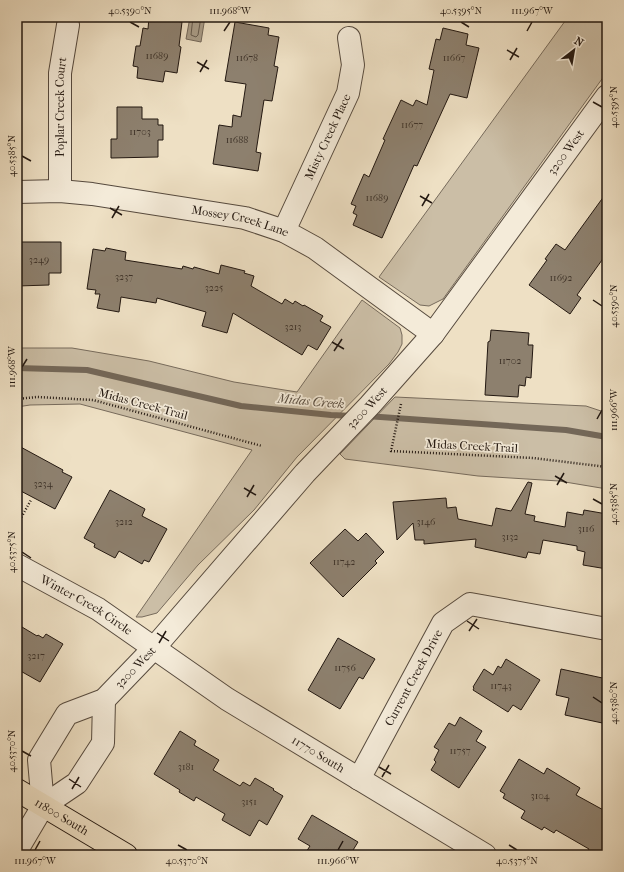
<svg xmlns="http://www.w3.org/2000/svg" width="624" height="872" font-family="'IM FELL French Canon',serif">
  <rect width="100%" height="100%" fill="#eee0c4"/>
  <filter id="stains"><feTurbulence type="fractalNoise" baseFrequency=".005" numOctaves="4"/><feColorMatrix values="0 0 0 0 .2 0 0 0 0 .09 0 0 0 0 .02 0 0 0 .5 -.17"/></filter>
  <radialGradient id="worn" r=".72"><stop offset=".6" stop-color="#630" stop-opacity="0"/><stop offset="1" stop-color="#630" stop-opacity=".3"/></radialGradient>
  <path fill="#cbbea6" stroke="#776b5c" d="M 568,17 L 607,17 L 607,72 L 443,299 L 429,306 L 420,305 L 379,277 Z
    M 362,300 L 400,328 L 402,335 L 402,344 L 398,352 L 389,364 L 297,457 L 254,510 L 198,565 L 157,613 L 142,617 L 136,617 L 252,450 L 80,404 L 30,405 L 17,407 L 17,348 L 72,348 L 149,361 L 234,382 L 297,392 Z
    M 395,397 L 586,406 L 607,413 L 607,489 L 559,481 L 478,476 L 345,459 L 340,454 Z"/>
  <path fill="#a99c87" stroke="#736758" d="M 190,17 L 205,17 L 201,42 L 186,39 Z"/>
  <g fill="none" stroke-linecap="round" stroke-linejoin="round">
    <path stroke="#665a4c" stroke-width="1" d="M 193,17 L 191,35 L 196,37 L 198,35 L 201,17"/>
    <path stroke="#736758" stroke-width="6" d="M 17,368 L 87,370 L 241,406 L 331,415 L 353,416
      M 366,416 L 566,430 L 607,437"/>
  </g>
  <path fill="#8d806e" stroke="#231811" d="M 149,17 L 182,22 L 179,46 L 181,47 L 177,73 L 165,71 L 163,82 L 137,78 L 138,67 L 133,66 L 136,46 L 140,46 L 143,28 L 148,29 Z
    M 235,22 L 269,28 L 268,35 L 279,37 L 274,66 L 278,67 L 272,101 L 264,100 L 256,152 L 261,153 L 258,171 L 213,164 L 219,125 L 232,127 L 233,115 L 241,117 L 246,84 L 225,81 Z
    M 443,28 L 468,34 L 466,45 L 479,48 L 467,98 L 450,94 L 417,166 L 414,165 L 382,238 L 353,225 L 357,215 L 353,213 L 356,206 L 351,204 L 364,174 L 369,177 L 385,140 L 383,139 L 401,100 L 413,106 L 416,100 L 427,105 L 434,70 L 429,69 L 436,39 L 440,40 Z
    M 117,107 L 142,107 L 142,119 L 158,119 L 158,125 L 163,125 L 163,140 L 158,140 L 158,157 L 111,158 L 111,139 L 117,139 Z
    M 607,192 L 607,253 L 577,295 L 581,298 L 570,314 L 529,285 L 547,260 L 545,259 L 556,244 L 565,250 Z
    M 17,242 L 61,242 L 61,273 L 49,273 L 49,285 L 17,286 Z
    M 106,248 L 126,252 L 125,260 L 182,269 L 183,266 L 193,269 L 194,267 L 219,274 L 221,265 L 245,271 L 244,273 L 254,276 L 251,286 L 282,304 L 285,299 L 293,304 L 295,301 L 303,306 L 304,305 L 323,316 L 320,321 L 331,327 L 317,350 L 308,345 L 302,355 L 233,313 L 227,333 L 202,326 L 206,312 L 157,298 L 156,303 L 121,297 L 119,312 L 97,308 L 100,294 L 95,294 L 96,290 L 87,289 L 93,249 L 105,251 Z
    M 491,330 L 529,333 L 528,345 L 533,345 L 531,378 L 526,377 L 525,386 L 519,385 L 518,397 L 485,395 L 488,342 L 490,341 Z
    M 17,445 L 63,470 L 62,472 L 72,477 L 55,509 L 17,489 Z
    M 528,482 L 532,483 L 525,514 L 535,516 L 534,521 L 565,527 L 567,512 L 583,515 L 584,510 L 607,514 L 607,569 L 583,565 L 585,552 L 577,550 L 577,546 L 543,540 L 540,554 L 528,552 L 526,558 L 475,547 L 476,539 L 424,544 L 424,540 L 415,540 L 413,523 L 397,540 L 393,502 L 446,498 L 447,508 L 456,507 L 458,519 L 492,526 L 496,508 L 511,511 Z
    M 110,490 L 145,509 L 142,516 L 167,529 L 149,562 L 144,560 L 142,564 L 119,551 L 115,558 L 94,547 L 95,544 L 84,538 Z
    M 345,529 L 358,541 L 366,533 L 384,552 L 375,561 L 377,563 L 343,597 L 310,563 Z
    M 17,624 L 37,636 L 38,635 L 43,638 L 46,634 L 63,644 L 40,682 L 17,669 Z
    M 338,638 L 375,659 L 363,679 L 359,677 L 340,709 L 308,690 Z
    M 506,659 L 540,680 L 521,710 L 513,705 L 508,712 L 473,690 L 474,688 L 473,687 L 484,669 L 493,675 L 498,666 L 501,668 Z
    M 561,669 L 607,679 L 607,724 L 565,715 L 569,698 L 556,695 Z
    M 460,717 L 482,731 L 476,741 L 486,747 L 459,788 L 431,770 L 436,762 L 434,760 L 439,750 L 434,747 L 449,723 L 455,726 Z
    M 180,731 L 196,741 L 194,745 L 219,760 L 213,770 L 240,786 L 243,782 L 250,786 L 255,778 L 274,789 L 273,790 L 283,796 L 267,825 L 259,820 L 250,836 L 222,820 L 225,814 L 196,797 L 194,801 L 179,792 L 180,790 L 154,774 Z
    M 519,759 L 544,774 L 547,768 L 580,788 L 576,795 L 607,812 L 607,855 L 586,855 L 589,849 L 556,830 L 554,833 L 544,827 L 542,830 L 521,818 L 525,811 L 503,798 L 505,794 L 500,791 Z
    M 312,815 L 358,842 L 350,855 L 304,855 L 310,846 L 298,839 Z"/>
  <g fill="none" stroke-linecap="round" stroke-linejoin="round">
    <g stroke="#564a3e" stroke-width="24">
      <g id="minor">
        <path id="s1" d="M 60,191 L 60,73 L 68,25"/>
        <path id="s2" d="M 17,192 L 60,191 L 92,194 L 245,218 L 284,231 L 315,248 L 433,334"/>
        <path id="s3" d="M 284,231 L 348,93 L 353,65 L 349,38"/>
        <path id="s4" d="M 17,565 L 98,609 L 227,699 L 485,855"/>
        <path id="s5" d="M 359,779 L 443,623 L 470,604 L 607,629"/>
        <path id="s6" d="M 43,806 L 39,760 L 67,714 L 104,700 L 153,649 L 305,473 L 370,405 L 433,334 L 607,96"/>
        <path d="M 17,850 L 43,806 L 77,783 L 103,743 L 104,700"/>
      </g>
    </g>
    <g stroke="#231811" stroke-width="24">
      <g id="major">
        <path id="s7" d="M 17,790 L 126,855"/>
      </g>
    </g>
    <path stroke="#231811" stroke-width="2.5" stroke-dasharray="1 2" stroke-linecap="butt" d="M 17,399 L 37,397 L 93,400 L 262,446
      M 401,404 L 391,451 L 533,458 L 607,467
      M 17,525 L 31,500"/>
    <use href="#minor" stroke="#f4ebd9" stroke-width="22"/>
    <use href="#major" stroke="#eee0c4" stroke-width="22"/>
  </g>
  <path fill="none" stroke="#231811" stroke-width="1.5" d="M 130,22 L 139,27M 461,22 L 469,27M 224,31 L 230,22M 527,31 L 532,22M 507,50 L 519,57M 510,60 L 517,48M 197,62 L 209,69M 200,72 L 207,60M 593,102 L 602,107M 22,156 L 31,161M 420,196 L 432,203M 422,206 L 429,194M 110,208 L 122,215M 112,218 L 119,206M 593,300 L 602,306M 332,342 L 344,349M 334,351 L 342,339M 22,367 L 27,359M 597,419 L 602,410M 555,476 L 567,483M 557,485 L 564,473M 244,488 L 256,495M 247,497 L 254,485M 593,499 L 602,504M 22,552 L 31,558M 467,621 L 479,629M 469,631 L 477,619M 157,633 L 169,641M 159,643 L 166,631M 593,697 L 602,703M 22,751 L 31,756M 379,767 L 391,774M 382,777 L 389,765M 69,779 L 81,787M 72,789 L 79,777M 178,845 L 187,850M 509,845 L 517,850M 35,850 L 40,841M 338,850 L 343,841"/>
  <g text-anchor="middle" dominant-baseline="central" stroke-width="3.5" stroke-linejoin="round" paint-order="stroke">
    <g font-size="10" fill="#3e3228">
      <text x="157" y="56">11689</text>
      <text x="247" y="58">11678</text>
      <text x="454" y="58">11667</text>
      <text x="412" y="125">11677</text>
      <text x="140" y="132">11703</text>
      <text x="237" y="140">11688</text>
      <text x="377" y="198">11689</text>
      <text x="39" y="260">3249</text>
      <text x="124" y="277">3237</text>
      <text x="561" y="278">11692</text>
      <text x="214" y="288">3225</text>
      <text x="293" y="327">3213</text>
      <text x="510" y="361">11702</text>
      <text x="43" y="484">3234</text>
      <text x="124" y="522">3212</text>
      <text x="426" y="522">3146</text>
      <text x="586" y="529">3116</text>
      <text x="510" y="537">3132</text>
      <text x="344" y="562">11742</text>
      <text x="36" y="656">3217</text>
      <text x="345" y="668">11756</text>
      <text x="501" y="686">11743</text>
      <text x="460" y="751">11757</text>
      <text x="186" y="767">3181</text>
      <text x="540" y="796">3104</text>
      <text x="249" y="802">3151</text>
    </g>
    <g font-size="12" fill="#231811" stroke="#f4ebd9">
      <text stroke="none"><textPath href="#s1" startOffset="84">Poplar Creek Court</textPath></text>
      <text stroke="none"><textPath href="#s3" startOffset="104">Misty Creek Place</textPath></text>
      <text stroke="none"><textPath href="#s6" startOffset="857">3200 West</textPath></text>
      <text stroke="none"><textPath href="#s2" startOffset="226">Mossey Creek Lane</textPath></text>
      <text transform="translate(143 404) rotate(15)">Midas Creek Trail</text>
      <text stroke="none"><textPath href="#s6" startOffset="533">3200 West</textPath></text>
      <text transform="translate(472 446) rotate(3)">Midas Creek Trail</text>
      <text stroke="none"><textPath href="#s4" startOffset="80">Winter Creek Circle</textPath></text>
      <text stroke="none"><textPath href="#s6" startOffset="185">3200 West</textPath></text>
      <text stroke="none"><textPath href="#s5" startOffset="115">Current Creek Drive</textPath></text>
      <text stroke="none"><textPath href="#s4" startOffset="356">11770 South</textPath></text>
      <text stroke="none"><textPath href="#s7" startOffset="52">11800 South</textPath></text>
    </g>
    <g font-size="13" font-style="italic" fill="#594d40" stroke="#f4ebd9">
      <text transform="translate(311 401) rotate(5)">Midas Creek</text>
    </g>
  </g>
  <rect width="624" height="872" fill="none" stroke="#eee0c4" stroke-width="44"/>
  <g transform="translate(574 50) rotate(31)" stroke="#f4ebd9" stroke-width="3" paint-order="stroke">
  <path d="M0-3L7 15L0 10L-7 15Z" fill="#231811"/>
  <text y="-6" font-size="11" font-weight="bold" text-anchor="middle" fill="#231811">N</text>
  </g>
  <rect x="22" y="22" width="580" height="828" fill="none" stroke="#231811" stroke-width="1.5"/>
  <g font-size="10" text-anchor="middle" fill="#231811">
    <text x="130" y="14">40.5390°N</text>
    <text x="230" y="14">111.968°W</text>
    <text x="461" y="14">40.5395°N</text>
    <text x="532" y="14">111.967°W</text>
    <text transform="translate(613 107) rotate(-90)" y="4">40.5395°N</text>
    <text transform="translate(11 156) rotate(-90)" y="4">40.5385°N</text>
    <text transform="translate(613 306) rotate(-90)" y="4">40.5390°N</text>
    <text transform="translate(11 367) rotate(-90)" y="4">111.968°W</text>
    <text transform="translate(613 410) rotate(-90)" y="4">111.966°W</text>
    <text transform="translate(613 504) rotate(-90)" y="4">40.5385°N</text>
    <text transform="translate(11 552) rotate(-90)" y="4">40.5375°N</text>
    <text transform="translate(613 703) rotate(-90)" y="4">40.5380°N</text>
    <text transform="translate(11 751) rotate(-90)" y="4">40.5370°N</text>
    <text x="35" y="864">111.967°W</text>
    <text x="187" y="864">40.5370°N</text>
    <text x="338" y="864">111.966°W</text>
    <text x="517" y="864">40.5375°N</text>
  </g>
  <rect width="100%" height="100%" filter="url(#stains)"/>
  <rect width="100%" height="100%" fill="url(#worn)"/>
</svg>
